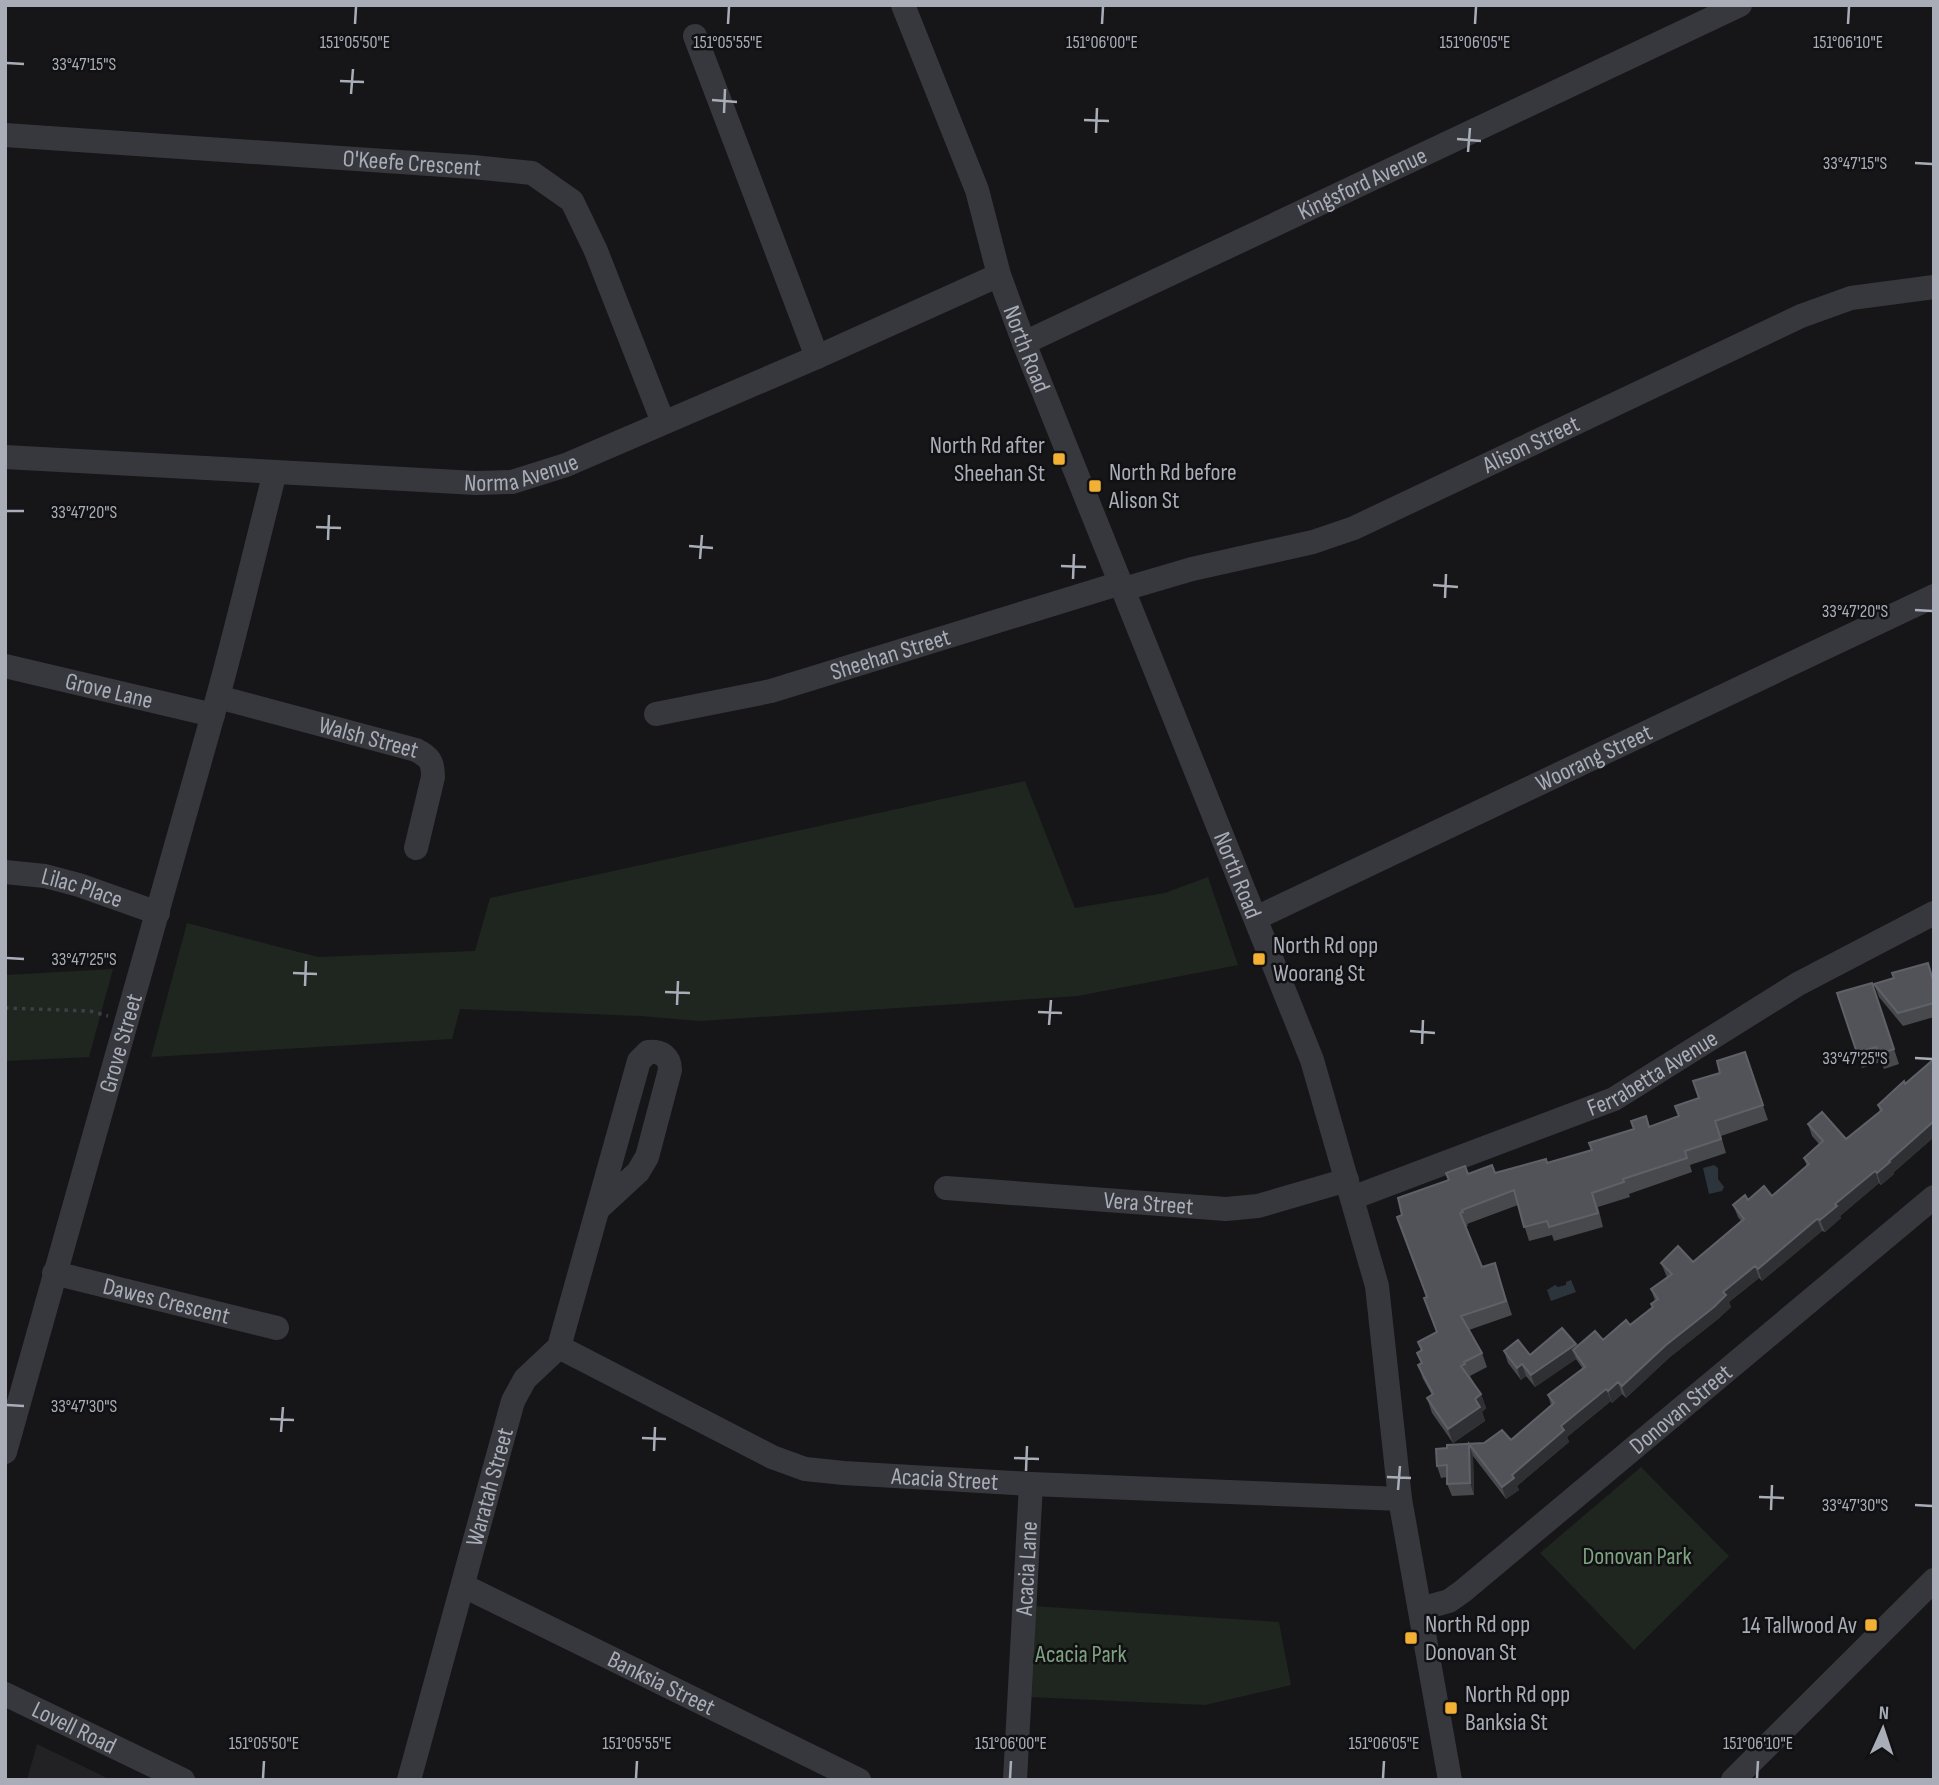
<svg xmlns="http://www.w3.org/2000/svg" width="1939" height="1785" font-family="'Sofia Sans Condensed',sans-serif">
  <rect width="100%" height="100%" fill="#161618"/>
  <path fill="#222225" d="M 37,1744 L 111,1780 L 27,1780 Z"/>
  <path fill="#1e261f" d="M 1025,781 L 1075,908 L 1165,893 L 1208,877 L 1238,965 L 1078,996 L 700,1021 L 640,1016 L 460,1009 L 452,1039 L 151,1057 L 187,923 L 318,957 L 475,951 L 490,898 Z
    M 113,969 L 89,1057 L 5,1061 L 5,975 Z
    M 1641,1467 L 1729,1556 L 1634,1650 L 1540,1553 Z
    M 1033,1606 L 1279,1622 L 1291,1685 L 1205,1705 L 1029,1697 Z"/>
  <path fill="#2c353c" d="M 1714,1165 L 1718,1168 L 1718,1179 L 1724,1187 L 1722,1191 L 1709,1194 L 1703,1168 Z
    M 1571,1280 L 1576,1292 L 1551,1301 L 1547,1290 L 1555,1285 L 1558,1287 L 1566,1285 L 1566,1282 Z"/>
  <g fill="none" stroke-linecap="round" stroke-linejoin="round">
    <path stroke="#3d3f44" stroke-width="3.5" stroke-dasharray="3.5 5" stroke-linecap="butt" d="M 5,1008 L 90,1011 L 108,1016"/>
    <g stroke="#37383d" stroke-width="24">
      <path id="s1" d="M 903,5 L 977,190 L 999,275 L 1024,343 L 1312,1060 L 1377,1286 L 1400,1499 L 1450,1780"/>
      <path d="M 695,36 L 817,357"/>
      <path id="s2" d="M 5,135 L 473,167 L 532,173 L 572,201 L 596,251 L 663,422"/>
      <path id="s3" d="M 1024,343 L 1740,5"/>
      <path id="s4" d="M 5,457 L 476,483 L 512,482 L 566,465 L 817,357 L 999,275"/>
      <path id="s5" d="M 1124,589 L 1192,569 L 1313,542 L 1354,528 L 1801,316 L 1851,298 L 1934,287"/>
      <path id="s6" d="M 5,666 L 213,715"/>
      <path id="s7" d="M 218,697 L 416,750 C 430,757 433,762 433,777 L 416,848"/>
      <path id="s8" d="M 656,714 L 771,691 L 1121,583"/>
      <path id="s9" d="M 5,872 L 45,876 L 79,885 L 158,913"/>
      <path id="s10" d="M 1256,918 L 1934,596"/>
      <path id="s11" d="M 946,1188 L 1226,1209 L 1258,1206 L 1347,1180"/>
      <path id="s12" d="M 1352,1198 L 1614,1099 L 1798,984 L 1934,913"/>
      <path id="s13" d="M 54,1273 L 277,1328"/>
      <path id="s14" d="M 559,1347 L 772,1457 L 805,1469 L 844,1473 L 1031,1484 L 1400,1499"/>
      <path id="s15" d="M 5,1452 C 72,1207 145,963 212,718 C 235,637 254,554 275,472"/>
      <path id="s16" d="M 464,1586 L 859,1780"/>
      <path id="s17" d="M 1420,1609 L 1449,1601 L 1463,1591 L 1934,1197"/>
      <path id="s18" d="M 5,1694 L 183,1780"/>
      <path id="s19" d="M 409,1780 L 513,1401 L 525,1379 L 559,1347 L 639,1061 L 648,1052 C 661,1051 670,1056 670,1070 L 647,1157 L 638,1172 L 598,1209"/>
      <path id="s20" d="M 1015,1780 L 1031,1484"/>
      <path d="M 1733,1780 L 1934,1580"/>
    </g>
  </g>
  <path fill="#47494d" d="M 1934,980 L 1934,1017 L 1903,1026 L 1879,997 L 1874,984 Z
    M 1872,983 L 1899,1064 L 1884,1069 L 1881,1062 L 1862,1068 L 1857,1053 Z
    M 1745,1052 L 1768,1120 L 1721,1136 L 1726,1153 L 1690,1165 L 1692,1172 L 1629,1194 L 1630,1197 L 1598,1207 L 1603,1227 L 1554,1241 L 1552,1235 L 1529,1241 L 1518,1205 L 1467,1224 L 1468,1226 L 1465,1227 L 1482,1267 L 1495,1263 L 1512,1315 L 1469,1330 L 1482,1353 L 1487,1367 L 1470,1376 L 1481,1394 L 1486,1408 L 1482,1412 L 1485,1421 L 1453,1443 L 1432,1413 L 1427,1398 L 1432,1395 L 1423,1379 L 1418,1365 L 1421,1363 L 1417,1353 L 1421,1351 L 1418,1342 L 1437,1332 L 1427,1297 L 1402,1215 L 1468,1174 L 1495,1173 L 1547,1163 L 1592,1150 L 1679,1116 L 1699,1098 L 1720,1073 Z
    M 1934,1059 L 1934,1137 L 1894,1172 L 1894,1174 L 1881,1185 L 1879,1183 L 1840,1216 L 1841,1218 L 1825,1232 L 1822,1231 L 1762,1281 L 1759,1278 L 1729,1302 L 1731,1307 L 1718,1319 L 1670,1357 L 1626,1398 L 1622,1394 L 1612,1403 L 1611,1401 L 1567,1437 L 1569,1442 L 1517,1486 L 1519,1490 L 1506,1499 L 1473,1456 L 1474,1495 L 1452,1496 L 1447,1484 L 1447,1477 L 1441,1478 L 1437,1466 L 1447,1448 L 1511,1440 L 1551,1405 L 1548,1395 L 1583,1369 L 1576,1359 L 1535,1387 L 1526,1376 L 1521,1380 L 1508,1363 L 1504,1351 L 1530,1355 L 1576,1344 L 1577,1347 L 1603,1340 L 1630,1325 L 1652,1307 L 1651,1304 L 1655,1301 L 1651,1289 L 1667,1277 L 1666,1275 L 1661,1263 L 1693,1262 L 1741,1221 L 1738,1217 L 1733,1205 L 1748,1200 L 1772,1196 L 1807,1167 L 1804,1158 L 1819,1144 L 1812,1136 L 1808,1124 L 1846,1139 L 1880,1112 L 1878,1105 Z"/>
  <path fill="#2f3033" d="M 1934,1121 L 1934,1137 L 1894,1172 L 1894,1174 L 1881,1185 L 1877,1173 L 1889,1161 Z
    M 1875,1171 L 1879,1183 L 1840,1216 L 1841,1218 L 1825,1232 L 1820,1220 L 1835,1204 Z
    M 1817,1219 L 1822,1231 L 1762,1281 L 1758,1269 Z
    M 1755,1266 L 1759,1278 L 1729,1302 L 1731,1307 L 1718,1319 L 1670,1357 L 1626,1398 L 1622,1386 L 1723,1292 Z
    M 1576,1344 L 1580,1356 L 1573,1350 L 1576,1359 L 1535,1387 L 1531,1375 Z
    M 1522,1364 L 1526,1376 L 1521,1380 L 1517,1368 Z
    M 1618,1382 L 1622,1394 L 1612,1403 L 1608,1391 Z
    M 1606,1389 L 1611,1401 L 1567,1437 L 1569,1442 L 1517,1486 L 1519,1490 L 1506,1499 L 1502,1487 L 1512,1475 L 1561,1426 Z
    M 1481,1394 L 1486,1408 L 1482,1412 L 1485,1421 L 1453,1443 L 1448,1429 L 1475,1399 Z
    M 1469,1444 L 1473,1456 L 1474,1495 L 1470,1483 Z"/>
  <path fill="#525359" stroke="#5f6168" stroke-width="2" d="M 1928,963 L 1934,984 L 1934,1003 L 1898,1013 L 1874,984 L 1894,978 L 1892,973 Z
    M 1872,983 L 1894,1049 L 1879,1054 L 1876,1047 L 1857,1053 L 1837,993 Z
    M 1745,1052 L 1763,1105 L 1715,1121 L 1721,1139 L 1685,1151 L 1687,1158 L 1623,1179 L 1624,1182 L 1592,1193 L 1598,1213 L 1549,1227 L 1547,1221 L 1524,1227 L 1514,1190 L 1462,1210 L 1463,1212 L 1460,1213 L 1482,1267 L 1495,1263 L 1506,1301 L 1461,1316 L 1482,1353 L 1464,1362 L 1465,1364 L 1461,1366 L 1481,1394 L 1475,1399 L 1480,1407 L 1448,1429 L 1427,1398 L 1433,1394 L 1418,1365 L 1422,1363 L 1417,1353 L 1422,1350 L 1418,1342 L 1437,1332 L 1424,1298 L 1427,1297 L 1397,1217 L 1402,1215 L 1398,1198 L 1449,1180 L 1446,1173 L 1465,1166 L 1468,1174 L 1492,1165 L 1495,1173 L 1546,1159 L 1547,1163 L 1592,1150 L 1589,1143 L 1634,1129 L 1631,1121 L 1646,1116 L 1649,1127 L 1679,1116 L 1675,1106 L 1699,1098 L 1693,1081 L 1720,1073 L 1717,1061 Z
    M 1934,1059 L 1934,1121 L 1889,1161 L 1890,1162 L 1877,1173 L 1875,1171 L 1835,1204 L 1837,1206 L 1820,1220 L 1817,1219 L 1758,1269 L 1755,1266 L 1723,1292 L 1726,1295 L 1714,1307 L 1666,1345 L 1622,1386 L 1618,1382 L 1608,1391 L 1606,1389 L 1561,1426 L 1564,1430 L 1512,1475 L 1514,1478 L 1502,1487 L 1469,1444 L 1470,1483 L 1447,1484 L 1447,1465 L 1437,1466 L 1436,1449 L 1447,1448 L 1447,1445 L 1484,1443 L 1502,1430 L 1511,1440 L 1554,1403 L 1548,1395 L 1585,1367 L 1573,1350 L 1595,1331 L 1603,1340 L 1626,1320 L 1630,1325 L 1653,1307 L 1651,1304 L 1658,1299 L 1651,1289 L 1672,1274 L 1661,1263 L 1678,1246 L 1693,1262 L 1744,1219 L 1733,1205 L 1745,1195 L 1748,1200 L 1764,1186 L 1772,1196 L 1809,1164 L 1804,1158 L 1823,1141 L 1808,1124 L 1822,1112 L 1846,1139 L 1882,1110 L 1878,1105 L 1904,1081 L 1905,1084 Z
    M 1562,1328 L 1576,1344 L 1531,1375 L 1522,1364 L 1517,1368 L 1504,1351 L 1518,1340 L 1530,1355 Z"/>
  <path fill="none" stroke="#a8adb8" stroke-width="2.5" d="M 355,24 L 356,7M 728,24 L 729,7M 1102,24 L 1103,7M 1475,24 L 1476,7M 1848,24 L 1849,7M 7,63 L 24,64M 340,81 L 364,82M 351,94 L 353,69M 712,100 L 737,102M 724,113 L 725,89M 1084,120 L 1109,121M 1096,133 L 1097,108M 1457,139 L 1481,141M 1468,152 L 1470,128M 1915,163 L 1932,164M 7,511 L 24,511M 316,527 L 341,528M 328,540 L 329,515M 689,546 L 713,548M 700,559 L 702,535M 1061,566 L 1086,567M 1073,579 L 1074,554M 1433,585 L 1458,587M 1445,598 L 1446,574M 1915,610 L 1932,611M 7,958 L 24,959M 293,973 L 317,974M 305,986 L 306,961M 665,992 L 690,993M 677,1005 L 678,981M 1038,1012 L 1062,1013M 1049,1025 L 1051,1000M 1410,1031 L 1435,1033M 1422,1044 L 1423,1020M 1915,1058 L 1932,1059M 7,1405 L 24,1406M 270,1419 L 294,1420M 281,1432 L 283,1407M 642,1438 L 666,1439M 654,1451 L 655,1427M 1014,1458 L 1039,1459M 1026,1471 L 1027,1446M 1387,1477 L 1411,1478M 1398,1490 L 1400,1466M 1759,1497 L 1784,1498M 1915,1505 L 1932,1506M 1771,1510 L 1772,1485M 263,1778 L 264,1761M 636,1778 L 637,1761M 1010,1778 L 1011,1761M 1383,1778 L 1384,1761M 1757,1778 L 1758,1761"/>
  <g fill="#f2b134" stroke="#111113" stroke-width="2.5">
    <rect x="1052" y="452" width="14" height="14" rx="3.5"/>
    <rect x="1088" y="479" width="14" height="14" rx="3.5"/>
    <rect x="1252" y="952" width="14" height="14" rx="3.5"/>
    <rect x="1864" y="1618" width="14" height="14" rx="3.5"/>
    <rect x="1404" y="1631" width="14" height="14" rx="3.5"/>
    <rect x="1444" y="1701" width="14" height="14" rx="3.5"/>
  </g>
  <g text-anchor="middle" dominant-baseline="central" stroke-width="5" stroke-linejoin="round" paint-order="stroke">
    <g font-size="24" fill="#a8adb8" stroke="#111113">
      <text stroke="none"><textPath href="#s2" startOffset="408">O'Keefe Crescent</textPath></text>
      <text stroke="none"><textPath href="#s3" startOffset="374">Kingsford Avenue</textPath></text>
      <text stroke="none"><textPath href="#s1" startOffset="366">North Road</textPath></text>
      <text stroke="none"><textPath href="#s5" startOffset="434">Alison Street</textPath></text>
      <text stroke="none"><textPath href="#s4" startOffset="518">Norma Avenue</textPath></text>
      <text stroke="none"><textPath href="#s8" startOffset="242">Sheehan Street</textPath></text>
      <text stroke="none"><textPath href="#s6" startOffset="107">Grove Lane</textPath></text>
      <text stroke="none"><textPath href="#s7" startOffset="156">Walsh Street</textPath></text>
      <text stroke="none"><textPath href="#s10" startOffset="374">Woorang Street</textPath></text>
      <text stroke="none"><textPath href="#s1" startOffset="933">North Road</textPath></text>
      <text stroke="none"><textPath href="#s9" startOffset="79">Lilac Place</textPath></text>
      <text stroke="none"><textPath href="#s15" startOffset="425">Grove Street</textPath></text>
      <text stroke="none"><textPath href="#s12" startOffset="326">Ferrabetta Avenue</textPath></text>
      <text stroke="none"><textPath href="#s11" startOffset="203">Vera Street</textPath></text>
      <text stroke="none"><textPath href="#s13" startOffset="116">Dawes Crescent</textPath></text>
      <text stroke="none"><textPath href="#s17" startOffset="331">Donovan Street</textPath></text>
      <text stroke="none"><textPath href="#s14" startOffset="415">Acacia Street</textPath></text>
      <text stroke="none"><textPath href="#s19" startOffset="304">Waratah Street</textPath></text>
      <text stroke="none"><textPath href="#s20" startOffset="212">Acacia Lane</textPath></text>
      <text stroke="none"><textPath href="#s16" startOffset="220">Banksia Street</textPath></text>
      <text stroke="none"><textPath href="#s18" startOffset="77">Lovell Road</textPath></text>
    </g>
    <g font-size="24" fill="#a8adb8" stroke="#111113" text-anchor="start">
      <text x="1045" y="445" text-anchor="end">North Rd after<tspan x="1045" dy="28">Sheehan St</tspan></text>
      <text x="1109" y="472">North Rd before<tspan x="1109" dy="28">Alison St</tspan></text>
      <text x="1273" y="945">North Rd opp<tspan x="1273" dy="28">Woorang St</tspan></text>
      <text x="1425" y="1624">North Rd opp<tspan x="1425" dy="28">Donovan St</tspan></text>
      <text x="1857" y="1625" text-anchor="end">14 Tallwood Av</text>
      <text x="1465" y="1694">North Rd opp<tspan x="1465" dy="28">Banksia St</tspan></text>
    </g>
    <g font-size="24" fill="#7fa381" stroke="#111113">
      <text x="1637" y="1556">Donovan Park</text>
      <text x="1081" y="1654">Acacia Park</text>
    </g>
  </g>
  <g font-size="18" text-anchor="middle" fill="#a8adb8" stroke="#111113" stroke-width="5" stroke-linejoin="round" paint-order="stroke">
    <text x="355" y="48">151°05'50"E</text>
    <text x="728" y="48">151°05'55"E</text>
    <text x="1102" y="48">151°06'00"E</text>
    <text x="1475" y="48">151°06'05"E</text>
    <text x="1848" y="48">151°06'10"E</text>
    <text x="84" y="70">33°47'15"S</text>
    <text x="1855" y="169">33°47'15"S</text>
    <text x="84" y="518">33°47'20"S</text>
    <text x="1855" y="617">33°47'20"S</text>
    <text x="84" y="965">33°47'25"S</text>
    <text x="1855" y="1064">33°47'25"S</text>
    <text x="84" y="1412">33°47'30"S</text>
    <text x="1855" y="1511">33°47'30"S</text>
    <text x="264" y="1749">151°05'50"E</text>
    <text x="637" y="1749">151°05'55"E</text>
    <text x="1011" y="1749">151°06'00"E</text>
    <text x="1384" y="1749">151°06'05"E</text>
    <text x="1758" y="1749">151°06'10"E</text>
  </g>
  <rect width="1939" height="1785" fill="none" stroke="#a8adb8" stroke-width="14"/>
  <g transform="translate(1883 1729) rotate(3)" stroke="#111113" stroke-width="5" paint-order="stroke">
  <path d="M0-5L12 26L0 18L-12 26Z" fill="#a8adb8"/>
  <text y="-10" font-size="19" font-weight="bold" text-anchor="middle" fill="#a8adb8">N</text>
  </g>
</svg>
